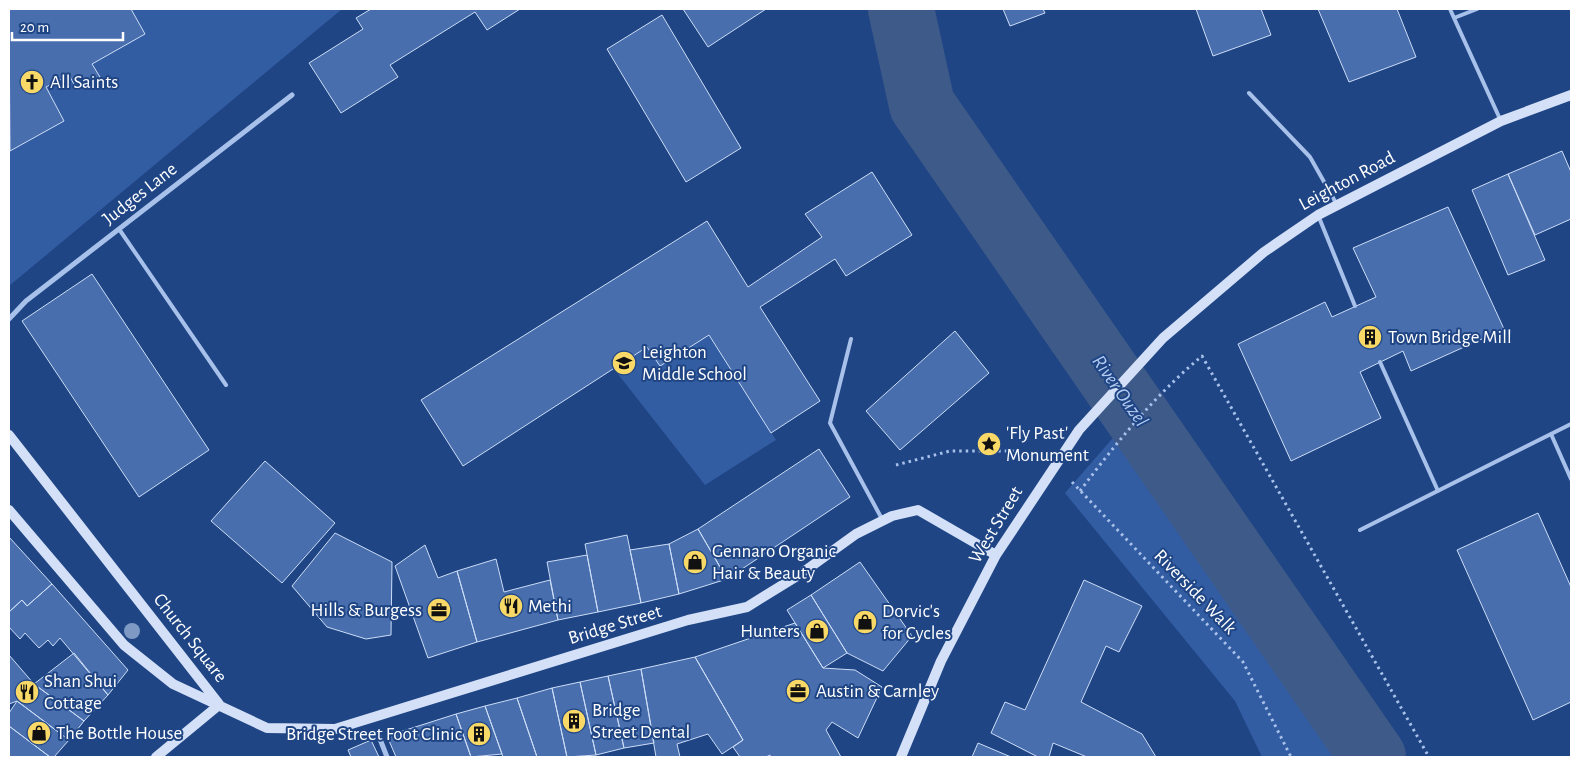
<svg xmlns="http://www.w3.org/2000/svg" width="1580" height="766" font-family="'Alegreya Sans',sans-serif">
  <rect width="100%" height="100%" fill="#1f4585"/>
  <path fill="#335da2" d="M 9,9 L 342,9 L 9,286 Z
    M 709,335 L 776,440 L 705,485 L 614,369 L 647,347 L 660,366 Z
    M 1132,416 L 1366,757 L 1262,757 L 1235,701 L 1065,493 Z"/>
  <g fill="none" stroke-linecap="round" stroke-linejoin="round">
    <path stroke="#3e5a89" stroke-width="66" d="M 901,9 L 922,105 L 1373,757"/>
  </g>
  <path fill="#486eae" stroke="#ccddf7" d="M 9,9 L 131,9 L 145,34 L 92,64 L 100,77 L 77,90 L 69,75 L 46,87 L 64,121 L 10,151 Z
    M 371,9 L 520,9 L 487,30 L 475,12 L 390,65 L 398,77 L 341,113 L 309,63 L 363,29 L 356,18 Z
    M 683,9 L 766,9 L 708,47 Z
    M 1003,9 L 1043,9 L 1045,13 L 1010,26 Z
    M 1196,9 L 1261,9 L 1271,35 L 1213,56 Z
    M 1318,9 L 1397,9 L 1416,57 L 1349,82 Z
    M 662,15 L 741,148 L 686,182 L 607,49 Z
    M 1562,151 L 1571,172 L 1571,219 L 1535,235 L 1508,174 Z
    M 872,172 L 912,235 L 846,276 L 835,259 L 760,307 L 820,401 L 771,433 L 709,335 L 660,366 L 647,347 L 463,466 L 421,400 L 707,221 L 748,287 L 822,237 L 805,214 Z
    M 1508,174 L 1545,260 L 1508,275 L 1472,190 Z
    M 1448,207 L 1504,329 L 1411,371 L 1403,351 L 1360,372 L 1381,418 L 1291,461 L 1238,344 L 1325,302 L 1332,317 L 1376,297 L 1353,248 Z
    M 92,274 L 209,450 L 139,497 L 22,321 Z
    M 955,331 L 989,373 L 900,450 L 866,411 Z
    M 819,449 L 850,497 L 727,579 L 698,529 Z
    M 265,461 L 335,523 L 282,583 L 211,521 Z
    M 1538,513 L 1571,587 L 1571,702 L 1533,720 L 1457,550 Z
    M 698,529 L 727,579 L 679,594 L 669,544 Z
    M 335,533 L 392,562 L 391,635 L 366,639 L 327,627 L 292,586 Z
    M 627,535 L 641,603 L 598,612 L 585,544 Z
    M 9,537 L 52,584 L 27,606 L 22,600 L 9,612 Z
    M 669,544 L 679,594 L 641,603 L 630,550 Z
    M 425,545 L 438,578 L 457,571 L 477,642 L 428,658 L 395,566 Z
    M 587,555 L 598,612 L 558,620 L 547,562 Z
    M 496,559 L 504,592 L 550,580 L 558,620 L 477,642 L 457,571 Z
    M 860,562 L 912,636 L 883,671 L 847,653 L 811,595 Z
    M 1084,580 L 1142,606 L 1119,652 L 1106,646 L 1081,702 L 1142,734 L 1156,757 L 1087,757 L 1053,743 L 1049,757 L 1038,757 L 991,733 L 1005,702 L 1025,710 Z
    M 52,584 L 128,670 L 108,695 L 60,638 L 53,646 L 48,640 L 39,648 L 25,633 L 20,639 L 9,627 L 9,612 L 22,600 L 27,606 Z
    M 811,595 L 847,653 L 823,668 L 787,610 Z
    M 795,623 L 823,668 L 855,670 L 882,687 L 858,738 L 832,722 L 826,730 L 841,757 L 771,757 L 770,755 L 766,757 L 740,757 L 733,747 L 743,740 L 695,657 Z
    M 74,653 L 108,695 L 84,721 L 34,684 Z
    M 9,655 L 34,684 L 84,721 L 69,740 L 17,701 L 9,704 Z
    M 695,657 L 743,740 L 722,754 L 708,734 L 677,744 L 680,757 L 656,757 L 641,669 Z
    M 641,669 L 654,743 L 624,748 L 608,676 Z
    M 608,676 L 624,748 L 596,755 L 580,682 Z
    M 580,682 L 596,755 L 567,757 L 552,688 Z
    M 552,688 L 567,757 L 537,757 L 517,698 Z
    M 517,698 L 537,757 L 503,757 L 485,706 Z
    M 17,701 L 69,740 L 54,757 L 50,757 L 9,726 L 9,713 Z
    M 485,706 L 502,754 L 471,757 L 456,714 Z
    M 456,714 L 471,757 L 396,757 L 387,736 Z
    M 9,726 L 50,757 L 9,757 Z
    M 371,740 L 379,757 L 351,757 L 348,750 Z
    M 978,743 L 1011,757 L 972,757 Z"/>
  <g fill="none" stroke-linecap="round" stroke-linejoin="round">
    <path stroke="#a8c1ea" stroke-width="3" stroke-dasharray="2.5 4" stroke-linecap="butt" d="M 896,465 L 950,451 L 1015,451 L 1032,457
      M 1072,482 L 1243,662 L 1291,757
      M 1080,491 C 1116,443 1156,394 1202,356 L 1429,757"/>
    <path stroke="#a8c1ea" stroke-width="4" d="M 1450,9 L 1454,18
      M 1477,9 L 1454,18 L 1500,119
      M 1249,93 L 1310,157 L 1336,203
      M 1318,215 L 1355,306
      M 119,229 L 226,385
      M 851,339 L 830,423 L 882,519
      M 1380,362 L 1438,491
      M 1551,434 L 1571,479
      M 1360,530 L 1571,424"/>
    <path stroke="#a8c1ea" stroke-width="5" d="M 9,319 L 26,301 L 292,95
      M 378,734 L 387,757"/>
    <path stroke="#d3e0f8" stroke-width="10" d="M 9,435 L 219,704
      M 9,510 L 124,645 L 173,684 L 267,728 L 335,729 L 688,620 L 747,607 L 802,573 L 856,534 L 892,516 L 918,510 L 996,555
      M 156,757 L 219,705
      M 901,757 L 941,661 L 996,555 L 1079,430 L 1163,338 L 1264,252 L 1318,215 L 1501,121 L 1571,95"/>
  </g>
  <circle fill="#7e99c4" cx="132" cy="631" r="8"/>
  <defs>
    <g id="church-disc" transform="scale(1.25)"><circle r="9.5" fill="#f8d867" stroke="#1f4585"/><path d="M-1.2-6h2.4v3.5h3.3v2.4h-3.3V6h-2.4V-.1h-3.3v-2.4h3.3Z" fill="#111"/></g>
    <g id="building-disc" transform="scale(1.25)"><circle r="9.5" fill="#f8d867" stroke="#1f4585"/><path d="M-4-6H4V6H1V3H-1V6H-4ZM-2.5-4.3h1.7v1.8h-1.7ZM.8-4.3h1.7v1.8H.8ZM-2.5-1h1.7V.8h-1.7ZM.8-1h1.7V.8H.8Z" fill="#111"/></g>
    <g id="school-disc" transform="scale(1.25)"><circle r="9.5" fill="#f8d867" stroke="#1f4585"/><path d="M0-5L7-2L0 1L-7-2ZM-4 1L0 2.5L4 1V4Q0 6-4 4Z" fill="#111"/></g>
    <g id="sight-disc" transform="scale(1.25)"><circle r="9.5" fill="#f8d867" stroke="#1f4585"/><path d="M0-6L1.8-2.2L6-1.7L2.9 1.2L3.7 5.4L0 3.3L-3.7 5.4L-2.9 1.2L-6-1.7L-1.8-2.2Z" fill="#111"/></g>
    <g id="shop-disc" transform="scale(1.25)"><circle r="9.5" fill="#f8d867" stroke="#1f4585"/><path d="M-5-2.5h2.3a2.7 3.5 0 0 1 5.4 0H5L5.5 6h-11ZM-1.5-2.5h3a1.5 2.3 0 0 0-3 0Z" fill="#111"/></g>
    <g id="restaurant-disc" transform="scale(1.25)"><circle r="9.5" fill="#f8d867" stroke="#1f4585"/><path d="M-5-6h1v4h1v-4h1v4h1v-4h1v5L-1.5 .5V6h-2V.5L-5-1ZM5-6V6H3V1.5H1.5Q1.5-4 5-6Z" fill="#111"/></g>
    <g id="office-disc" transform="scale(1.25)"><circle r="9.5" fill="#f8d867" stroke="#1f4585"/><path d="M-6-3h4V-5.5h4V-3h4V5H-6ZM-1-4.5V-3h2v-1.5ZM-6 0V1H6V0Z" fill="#111"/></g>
  </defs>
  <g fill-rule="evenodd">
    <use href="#church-disc" x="32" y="82"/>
    <use href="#building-disc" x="1370" y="337"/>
    <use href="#school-disc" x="624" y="363"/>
    <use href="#sight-disc" x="989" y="444"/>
    <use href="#shop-disc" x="695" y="562"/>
    <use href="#restaurant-disc" x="511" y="606"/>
    <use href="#office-disc" x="439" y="610"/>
    <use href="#shop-disc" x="865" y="622"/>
    <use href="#shop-disc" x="817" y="631"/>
    <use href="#office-disc" x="798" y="691"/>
    <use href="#restaurant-disc" x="27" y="692"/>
    <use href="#building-disc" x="574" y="721"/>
    <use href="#shop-disc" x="39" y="733"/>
    <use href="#building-disc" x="479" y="734"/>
  </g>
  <g text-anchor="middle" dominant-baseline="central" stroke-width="4" stroke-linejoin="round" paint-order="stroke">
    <g font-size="19" fill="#fff" stroke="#1f4585" text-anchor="start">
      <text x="50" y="82">All Saints</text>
      <text x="1388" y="337">Town Bridge Mill</text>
      <text x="642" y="352">Leighton<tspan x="642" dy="22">Middle School</tspan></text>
      <text x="1006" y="433">'Fly Past'<tspan x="1006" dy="22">Monument</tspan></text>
      <text x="712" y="551">Gennaro Organic<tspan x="712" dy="22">Hair &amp; Beauty</tspan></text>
      <text x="528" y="606">Methi</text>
      <text x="422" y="610" text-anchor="end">Hills &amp; Burgess</text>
      <text x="882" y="611">Dorvic's<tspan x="882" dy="22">for Cycles</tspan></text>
      <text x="800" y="631" text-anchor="end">Hunters</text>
      <text x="44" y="681">Shan Shui<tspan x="44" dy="22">Cottage</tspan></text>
      <text x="816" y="691">Austin &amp; Carnley</text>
      <text x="592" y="710">Bridge<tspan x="592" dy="22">Street Dental</tspan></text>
      <text x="56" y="733">The Bottle House</text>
      <text x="462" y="734" text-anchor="end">Bridge Street Foot Clinic</text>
    </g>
    <g font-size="19" fill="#fff" stroke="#1f4585">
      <text transform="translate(1347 181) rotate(-28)">Leighton Road</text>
      <text transform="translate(140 194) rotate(-38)">Judges Lane</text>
      <text transform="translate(996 525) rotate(-59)">West Street</text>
      <text transform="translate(1195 592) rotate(46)">Riverside Walk</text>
      <text transform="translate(615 625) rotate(-17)">Bridge Street</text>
      <text transform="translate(190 638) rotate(52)">Church Square</text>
    </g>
    <g font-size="20" font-style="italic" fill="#b3cbf1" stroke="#1f4585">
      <text transform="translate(1120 391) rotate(55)">River Ouzel</text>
    </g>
  </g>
  <rect width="1580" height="766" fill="none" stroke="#ffffff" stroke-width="20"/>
  <path d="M12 32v8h111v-8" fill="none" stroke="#ffffff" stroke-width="2.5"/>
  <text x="20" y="32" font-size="15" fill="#ffffff" stroke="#1f4585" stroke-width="4" paint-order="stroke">20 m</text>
</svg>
